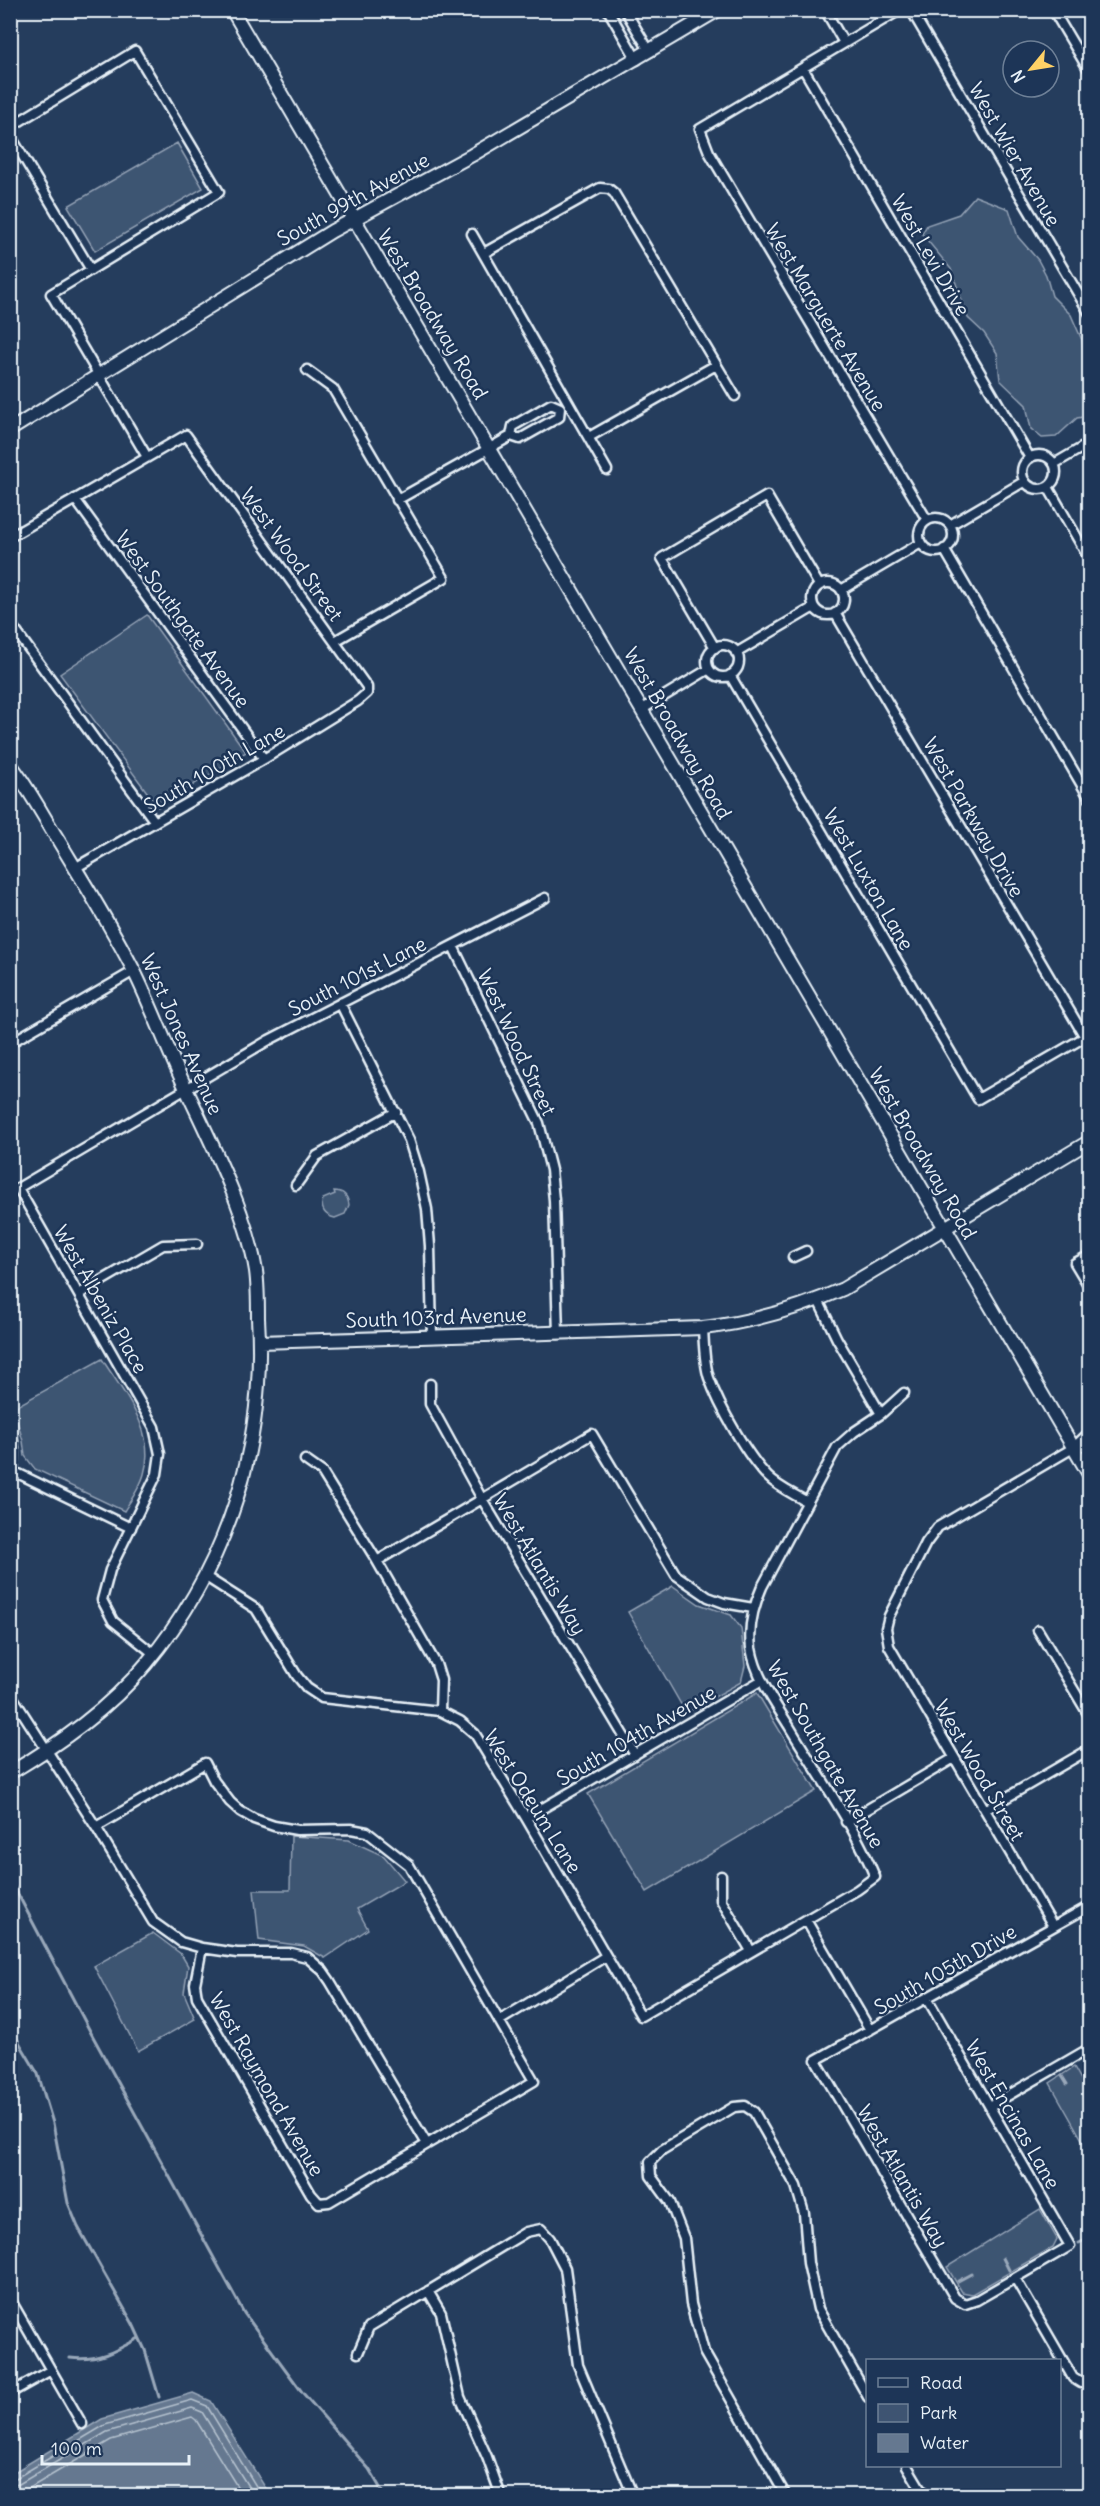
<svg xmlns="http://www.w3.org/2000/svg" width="1100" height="2506" font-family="Delius,sans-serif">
  <rect width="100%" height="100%" fill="#253d5d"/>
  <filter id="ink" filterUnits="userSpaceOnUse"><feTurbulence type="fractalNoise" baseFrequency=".0167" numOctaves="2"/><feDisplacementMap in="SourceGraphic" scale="12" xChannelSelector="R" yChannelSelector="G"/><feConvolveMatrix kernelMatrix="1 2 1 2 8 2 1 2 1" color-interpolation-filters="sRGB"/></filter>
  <g filter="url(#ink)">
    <path fill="#3e5472" stroke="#93a2b5" stroke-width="1.5" d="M 177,143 L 203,188 L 95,251 L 68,206 Z
      M 975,196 L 1009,209 L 1018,237 L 1038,260 L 1046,275 L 1052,296 L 1071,315 L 1082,340 L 1084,358 L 1089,363 L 1089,416 L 1077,418 L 1056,437 L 1042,438 L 1031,429 L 1026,405 L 1000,380 L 997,353 L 984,333 L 968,318 L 951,269 L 922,234 L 927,225 L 959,214 Z
      M 147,615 L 246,752 L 158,807 L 60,674 Z
      M 334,1191 C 343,1191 348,1196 349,1205 L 345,1214 L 335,1218 C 325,1216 320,1209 323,1199 L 335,1194 Z
      M 102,1359 C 123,1392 157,1431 144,1474 C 141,1486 131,1500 124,1511 L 35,1469 L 25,1456 L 23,1441 L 13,1408 Z
      M 673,1586 L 699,1604 L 731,1615 L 741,1628 L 745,1666 L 741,1682 L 686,1713 L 628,1612 Z
      M 757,1693 L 816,1791 L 647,1892 L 588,1794 Z
      M 291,1836 L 349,1840 L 384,1856 L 405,1881 L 357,1909 L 368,1929 L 325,1958 L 304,1946 L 259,1940 L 254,1890 L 290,1890 Z
      M 153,1933 L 181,1954 L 188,1966 L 184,1993 L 195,2019 L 138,2051 L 94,1966 Z
      M 1074,2067 L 1089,2094 L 1089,2152 L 1050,2083 Z
      M 1040,2209 L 1057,2239 L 1053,2247 L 972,2294 L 962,2292 L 947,2267 Z"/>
    <path fill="#657890" stroke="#99a8ba" stroke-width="1.5" d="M 193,2393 L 211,2401 L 270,2495 L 11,2495 L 11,2474 L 102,2419 Z"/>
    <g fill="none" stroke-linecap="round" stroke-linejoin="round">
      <path stroke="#b4c1ce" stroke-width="1.5" d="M 10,2479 L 16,2478 L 105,2425 L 192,2400 L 207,2406 L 262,2496
        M 10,2486 L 19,2484 L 107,2432 L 192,2408 L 202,2412 L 254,2496
        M 10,2495 L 23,2492 L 111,2440 L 192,2417 L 196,2420 L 243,2496"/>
      <path stroke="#99a8ba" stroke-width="3" d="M 10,1879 L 91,2033 L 244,2313 L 302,2392 L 369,2469 L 385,2496
        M 10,2027 L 38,2074 L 53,2123 L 68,2203 L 78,2227 L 133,2324 L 145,2350 L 159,2397
        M 1062,2076 L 1067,2084
        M 1079,2243 L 1090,2238
        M 1003,2258 L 1009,2270
        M 958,2281 L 971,2274
        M 70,2358 C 97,2362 116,2351 139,2338"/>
      <g stroke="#e8f1f8" stroke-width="13">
        <path id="street" d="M 608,10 L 637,60
          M 625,10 L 650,52
          M 825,10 L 844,43
          M 900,10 L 700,129 L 709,152 L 927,520
          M 911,10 L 1090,314
          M 1053,10 L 1090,72
          M 803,68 L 1030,458
          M 10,127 L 135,51 L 219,192 L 51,294 L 147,457
          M 10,135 L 91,270
          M 472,234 L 607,470
          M 484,253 L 600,188 L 609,189 L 614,193 L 735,396
          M 307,370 L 333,389 L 444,578 L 335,641
          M 589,437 L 716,365
          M1022 472a17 17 0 1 1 34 0a17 17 0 1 1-34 0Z
          M 1054,464 L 1090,443
          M 1048,487 L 1090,560
          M 75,499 L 264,759
          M 397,500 L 511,436 L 520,439 L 559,417 L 560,408 L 551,404 L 513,426 L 511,436
          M919 535a17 17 0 1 1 34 0a17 17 0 1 1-34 0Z
          M 950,525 L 1025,481
          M 10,537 L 186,435 L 367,687 L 367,693 L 358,701 L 264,759 L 75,868
          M 944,549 L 1090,799
          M812 599a16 16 0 1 1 32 0a16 16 0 1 1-32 0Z
          M 841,590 L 921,543
          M 835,613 L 1085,1037
          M 10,623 L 155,822
          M707 661a16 16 0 1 1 32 0a16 16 0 1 1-32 0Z
          M 715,648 L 662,558 L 767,496 L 819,585
          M 736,653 L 814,607
          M 730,675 L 978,1099 L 1090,1034
          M 641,710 L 709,669
          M 453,946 L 539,1123 L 551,1170 L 554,1200 L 558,1334
          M 340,1003 L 409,1140 L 419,1172 L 427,1209 L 430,1246 L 432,1336
          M 10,1043 L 134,971
          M 296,1185 L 317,1156 L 396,1112
          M 1090,1255 L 1075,1263 L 1090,1288
          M 793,1257 L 806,1251
          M 79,1294 L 163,1245 L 197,1244
          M 818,1300 L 837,1339 L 881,1414
          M 703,1328 C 704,1344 704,1363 709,1378 C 719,1406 747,1456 768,1477 C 779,1488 794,1494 807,1502
          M 430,1384 L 430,1404 L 482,1499 L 635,1755
          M 10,1429 C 15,1445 15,1464 10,1481
          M 1073,1448 L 1090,1444
          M 305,1460 L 322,1472 L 377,1561 L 436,1664 L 441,1680 L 440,1711
          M 13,1471 L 131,1528
          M 377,1561 L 592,1434 L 676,1575 L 708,1597 L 724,1603 L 753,1608
          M 206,1577 L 256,1609 L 297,1676 L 307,1688 L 322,1698 L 440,1711 L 460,1721 L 475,1734 L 526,1818 L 641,2016 L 857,1890 L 875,1877 C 854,1824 818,1775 789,1726 C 774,1702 756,1677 751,1648 C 748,1626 753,1607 762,1587 L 837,1447 L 854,1432 L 881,1414 L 904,1393
          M 1038,1630 L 1090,1717
          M 154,1654 L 113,1621 L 102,1600 L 110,1570 L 157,1474 L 160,1454 L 154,1427 L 18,1188 L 269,1040 L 545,898
          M 10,1693 L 96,1827 L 153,1922 L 181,1942 L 202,1948 L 237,1953 L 291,1953 L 307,1957 L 323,1971 L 330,1981 L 427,2144
          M 985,1810 L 1090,1749
          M 526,1818 L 762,1680
          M 846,1822 L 954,1758
          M 96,1827 L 205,1763 L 214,1781 L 230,1802 L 240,1811 L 254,1819 L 274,1826 L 297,1830 L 351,1829 L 367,1832 L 409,1865 L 534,2081 L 329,2202 L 319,2203 L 311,2194 L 197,1997 L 195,1984 L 202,1948
          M 721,1876 L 721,1900 L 751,1951
          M 806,1920 L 870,2030
          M 1053,1926 L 889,1646 L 886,1628 L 889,1616 L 926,1543 L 938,1527 L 1073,1448 L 1090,1432
          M 927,1998 L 1070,2246 L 977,2300 L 965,2304 L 955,2298 L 816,2060 L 1090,1906
          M 499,2021 L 606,1956
          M 990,2106 L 1090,2048
          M 1015,2278 L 1073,2378 L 1081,2383 L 1090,2382
          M 428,2291 L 441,2313 L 460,2397 L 487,2457 L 501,2496
          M 10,2299 L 82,2424
          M 358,2353 L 369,2327 L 526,2232 L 541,2229 L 550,2239 L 565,2268 L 578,2365 L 633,2496
          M 10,2393 L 51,2370
          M 907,2466 L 925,2496
          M 786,2496 L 704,2352 L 691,2304 L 684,2238 L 670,2202 L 651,2176 L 650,2162 L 662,2150 L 734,2107 L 745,2106 L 754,2112 L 796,2186 L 804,2213 L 808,2263 L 818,2309 L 868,2397
          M 911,2496 L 921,2489"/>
      </g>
      <g stroke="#e8f1f8" stroke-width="16">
        <path id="secondary" d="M 232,10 L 1090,1476
          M 10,430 L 332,231 L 472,155 L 718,10
          M 10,764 C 28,787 42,814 57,838 C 83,881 110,924 133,969 C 148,999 160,1030 173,1060 C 201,1125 245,1202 256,1271 C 258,1286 258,1302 258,1318 C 266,1444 228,1566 146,1664 C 109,1709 60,1743 10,1773
          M 260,1342 L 703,1328 C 752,1322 798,1309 843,1289 L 1090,1141"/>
      </g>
      <use href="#street" stroke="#1d3557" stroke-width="8"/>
      <use href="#secondary" stroke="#1d3557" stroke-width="12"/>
    </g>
  </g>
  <g text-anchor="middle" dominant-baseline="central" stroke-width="5" stroke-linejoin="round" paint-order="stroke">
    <g font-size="20" fill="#e8f1f8" stroke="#1d3557">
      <text transform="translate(1015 154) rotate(60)">West Wier Avenue</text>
      <text transform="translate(353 199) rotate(-29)">South 99th Avenue</text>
      <text transform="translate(931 255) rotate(60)">West Levi Drive</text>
      <text transform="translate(433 314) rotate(59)">West Broadway Road</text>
      <text transform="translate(826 317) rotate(59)">West Marguerte Avenue</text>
      <text transform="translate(292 554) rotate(54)">West Wood Street</text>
      <text transform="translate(183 619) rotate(54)">West Southgate Avenue</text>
      <text transform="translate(678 733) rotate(60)">West Broadway Road</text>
      <text transform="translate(214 768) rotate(-30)">South 100th Lane</text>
      <text transform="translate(974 817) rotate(60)">West Parkway Drive</text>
      <text transform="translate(869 879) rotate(60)">West Luxton Lane</text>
      <text transform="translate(357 976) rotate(-27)">South 101st Lane</text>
      <text transform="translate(182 1034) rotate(66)">West Jones Avenue</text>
      <text transform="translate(517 1042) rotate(65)">West Wood Street</text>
      <text transform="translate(923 1153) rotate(60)">West Broadway Road</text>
      <text transform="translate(101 1299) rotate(60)">West Albeniz Place</text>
      <text transform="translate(436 1317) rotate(-2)">South 103rd Avenue</text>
      <text transform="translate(540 1564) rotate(59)">West Atlantis Way</text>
      <text transform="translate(636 1735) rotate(-30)">South 104th Avenue</text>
      <text transform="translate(826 1754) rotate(60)">West Southgate Avenue</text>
      <text transform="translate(980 1770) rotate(60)">West Wood Street</text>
      <text transform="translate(533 1801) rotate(58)">West Odeum Lane</text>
      <text transform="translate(945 1969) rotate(-30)">South 105th Drive</text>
      <text transform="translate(267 2084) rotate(60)">West Raymond Avenue</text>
      <text transform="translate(1013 2114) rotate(60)">West Encinas Lane</text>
      <text transform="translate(903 2176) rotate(60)">West Atlantis Way</text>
    </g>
  </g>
  <rect width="1100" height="2506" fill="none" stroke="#1d3557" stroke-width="36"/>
  <rect x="18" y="18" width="1064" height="2470" fill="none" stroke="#e8f1f8" stroke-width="2" filter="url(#ink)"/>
  <rect x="866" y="2359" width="195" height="108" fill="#1d3557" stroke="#6e8097" stroke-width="1.5"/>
  <rect x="878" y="2378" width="30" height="9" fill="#1d3557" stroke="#6e8097" stroke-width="1.5"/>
  <text x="920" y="2389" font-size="18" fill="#e8f1f8">Road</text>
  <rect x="878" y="2404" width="30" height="18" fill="#3e5472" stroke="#6e8097" stroke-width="1.5"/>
  <text x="920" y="2419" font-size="18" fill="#e8f1f8">Park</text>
  <rect x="878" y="2434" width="30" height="18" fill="#657890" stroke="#6e8097" stroke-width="1.5"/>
  <text x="920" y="2449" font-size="18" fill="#e8f1f8">Water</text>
  <g transform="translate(1031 69) rotate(240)"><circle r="28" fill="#1d3557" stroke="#6e8097" stroke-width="1.5"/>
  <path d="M0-4.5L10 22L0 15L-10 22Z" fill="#ffd166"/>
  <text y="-9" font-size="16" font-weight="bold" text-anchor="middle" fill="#e8f1f8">N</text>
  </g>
  <path d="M42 2455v9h147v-9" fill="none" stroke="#e8f1f8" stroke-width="3"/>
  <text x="51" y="2455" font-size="18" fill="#e8f1f8" stroke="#1d3557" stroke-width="4.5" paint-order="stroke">100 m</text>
</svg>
